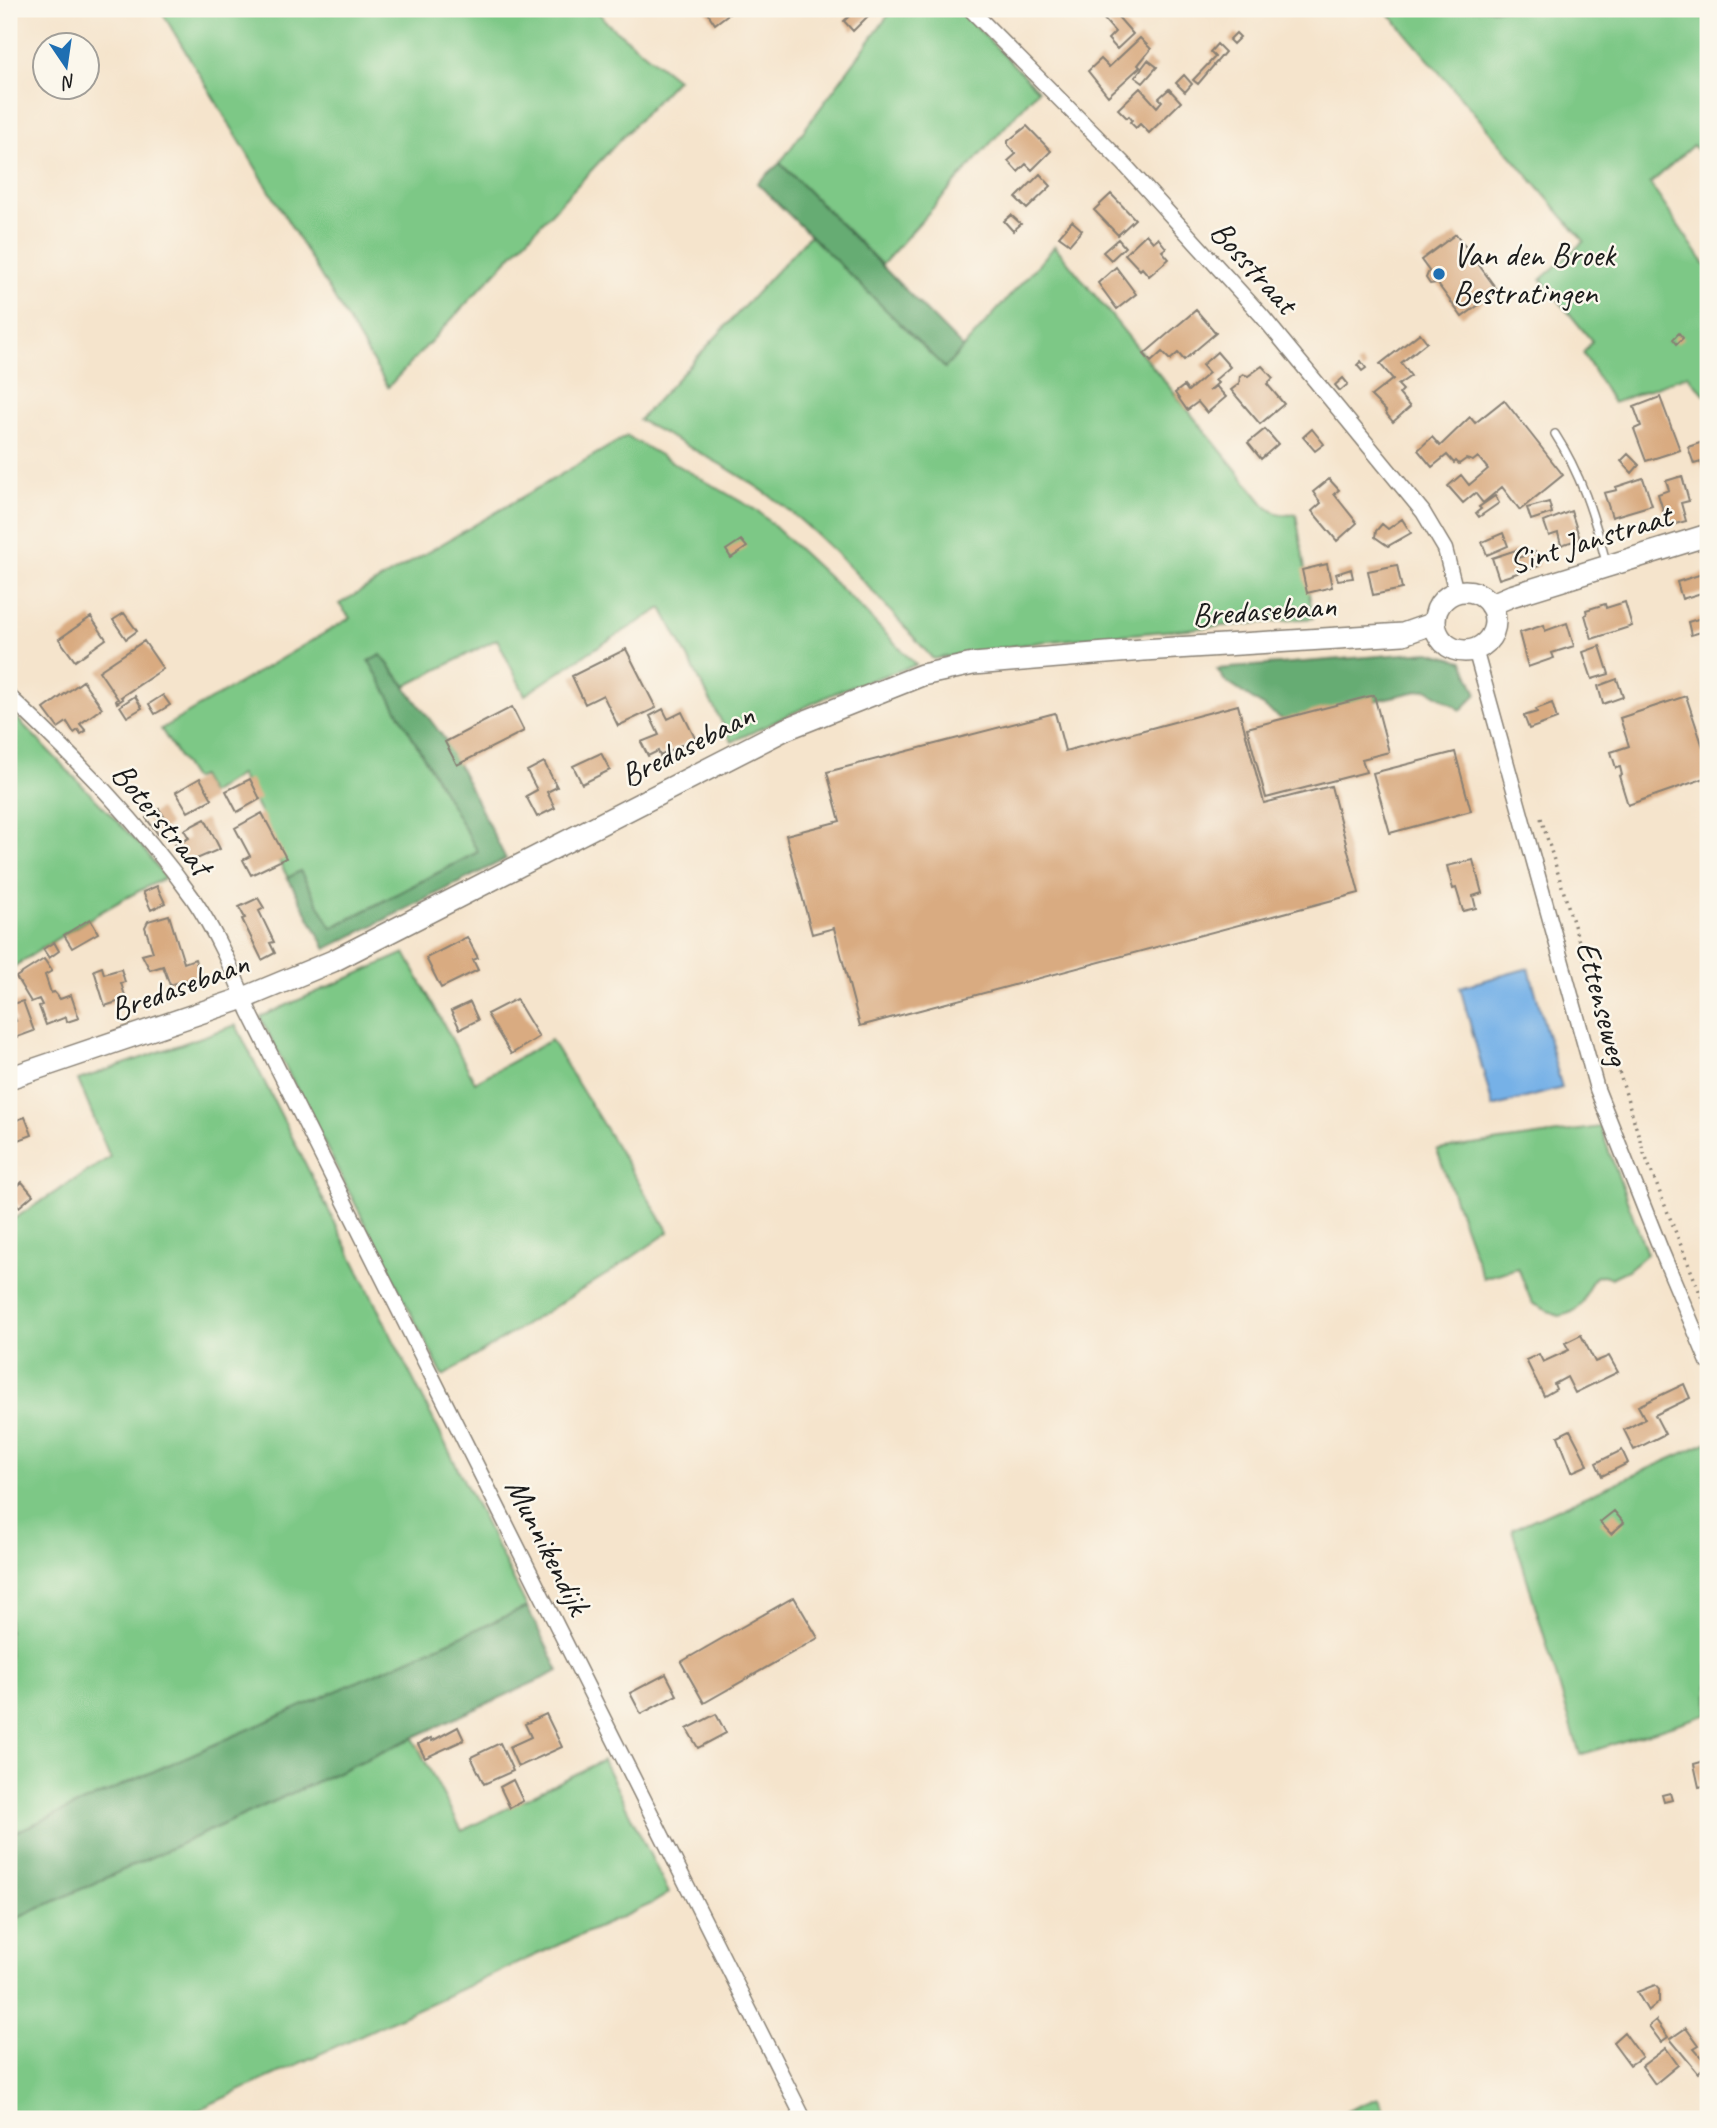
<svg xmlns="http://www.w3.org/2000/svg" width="1717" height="2128" font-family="Caveat,sans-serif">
  <rect width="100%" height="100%" fill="#fbf7ec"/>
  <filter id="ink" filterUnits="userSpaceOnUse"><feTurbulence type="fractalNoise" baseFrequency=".0143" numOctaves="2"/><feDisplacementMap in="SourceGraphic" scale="14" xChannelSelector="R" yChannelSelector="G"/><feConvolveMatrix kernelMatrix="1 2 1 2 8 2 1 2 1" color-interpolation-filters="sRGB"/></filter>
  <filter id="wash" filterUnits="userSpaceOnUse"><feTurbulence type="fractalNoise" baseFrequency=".00686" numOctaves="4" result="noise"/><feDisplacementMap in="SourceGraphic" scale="28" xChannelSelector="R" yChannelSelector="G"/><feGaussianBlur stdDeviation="1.57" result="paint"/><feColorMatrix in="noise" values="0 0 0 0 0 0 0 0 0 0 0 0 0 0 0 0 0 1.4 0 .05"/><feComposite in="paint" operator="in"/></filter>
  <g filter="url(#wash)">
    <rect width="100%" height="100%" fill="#f5e4cc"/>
    <path fill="#7dc886" stroke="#4c7251" stroke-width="2" d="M 160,9 L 596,9 L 608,24 L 677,79 L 388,387 Z
      M 893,9 L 959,9 L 1038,90 L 882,265 L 780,163 Z
      M 1385,9 L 1708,9 L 1708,165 L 1693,145 L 1650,184 L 1708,269 L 1708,398 L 1687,375 L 1613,403 L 1583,353 L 1592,341 L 1541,279 L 1584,241 Z
      M 810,235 L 945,368 L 1055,246 L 1264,504 C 1274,514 1282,516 1296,514 L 1313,618 L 1041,642 L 933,659 C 886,606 839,550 782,505 C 739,471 687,447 639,420 Z
      M 627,436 L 759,512 L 857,604 L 916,665 L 841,690 L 732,742 L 662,608 L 591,651 L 525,695 L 497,639 L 406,686 L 381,655 L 370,662 L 478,852 L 331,928 L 300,871 L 288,878 L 279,861 L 284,857 L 240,775 L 210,794 L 200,776 L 193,779 L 161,729 L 350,618 L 339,604 Z
      M 9,710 L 144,849 L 165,878 C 110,904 59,937 9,970 Z
      M 405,953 L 475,1082 L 551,1040 L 669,1232 L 612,1271 L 443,1376 L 260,1017 Z
      M 236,1025 L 527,1607 L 9,1835 L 9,1222 L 110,1157 L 78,1080 Z
      M 1600,1127 L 1647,1254 L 1628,1270 L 1611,1278 C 1591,1266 1588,1293 1582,1303 C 1577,1311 1567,1315 1558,1316 L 1532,1303 L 1518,1268 L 1483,1278 L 1437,1150 Z
      M 1708,1442 L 1708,1714 L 1580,1755 L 1512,1529 Z
      M 413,1738 L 462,1831 L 603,1760 L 669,1893 L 651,1904 L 529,1958 L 178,2119 L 9,2119 L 9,1922 Z
      M 1378,2098 L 1389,2119 L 1328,2119 Z"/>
    <path fill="#66ac73" stroke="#416448" stroke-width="2" d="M 780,163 L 963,348 L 945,368 L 757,183 Z
      M 1429,652 L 1463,661 L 1477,694 L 1461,710 L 1427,689 L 1285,721 L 1225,681 L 1217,669 Z
      M 381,655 L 447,742 L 506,859 L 326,949 L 288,878 L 300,871 L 332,928 L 478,852 L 369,661 Z
      M 527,1607 L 559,1671 L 9,1922 L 9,1835 Z"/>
    <path fill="#76b1e7" stroke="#496682" stroke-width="2" d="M 1529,968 L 1562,1088 L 1493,1107 L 1460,987 Z"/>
    <g id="blocks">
      <path fill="#d9ab81" d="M 705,9 L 735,9 L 715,24 Z
        M 857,9 L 875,9 L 853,31 L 844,21 Z
        M 1112,10 L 1133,34 L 1117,49 L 1108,39 L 1115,32 L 1103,18 Z
        M 1236,33 L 1240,37 L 1233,44 L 1229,40 Z
        M 1140,38 L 1151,49 L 1138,65 L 1140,67 L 1108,96 L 1088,71 L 1101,59 L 1109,67 Z
        M 1217,44 L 1225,52 L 1198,84 L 1193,80 L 1215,57 L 1210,52 Z
        M 1148,60 L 1157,67 L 1143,83 L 1135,77 Z
        M 1184,75 L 1192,84 L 1185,92 L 1176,83 Z
        M 1140,88 L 1157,107 L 1162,101 L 1159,98 L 1169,89 L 1181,102 L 1149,133 L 1140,124 L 1136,128 L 1130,122 L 1132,120 L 1129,116 L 1127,118 L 1118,109 Z
        M 1027,126 L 1051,151 L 1032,170 L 1026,164 L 1018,172 L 1008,161 L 1016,154 L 1008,145 L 1008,141 Z
        M 1040,174 L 1051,186 L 1027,209 L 1016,198 Z
        M 1111,194 L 1135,219 L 1118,235 L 1094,210 Z
        M 1011,215 L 1021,224 L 1013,231 L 1004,221 Z
        M 1072,221 L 1082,230 L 1070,244 L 1059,236 Z
        M 1146,234 L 1153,242 L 1158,238 L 1166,248 L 1162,251 L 1169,259 L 1149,276 L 1142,268 L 1140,270 L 1125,254 Z
        M 1456,234 L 1498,291 L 1462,317 L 1437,283 L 1430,284 L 1426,278 L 1429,271 L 1421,260 Z
        M 1118,239 L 1125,247 L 1111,260 L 1103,252 Z
        M 1116,267 L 1136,294 L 1117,309 L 1098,283 Z
        M 1196,310 L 1216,333 L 1184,360 L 1178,353 L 1170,360 L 1162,352 L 1151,362 L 1144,354 Z
        M 1420,333 L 1427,342 L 1401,363 L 1411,376 L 1398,385 L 1403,390 L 1399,394 L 1410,407 L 1393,422 L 1385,412 L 1386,411 L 1371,396 L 1393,379 L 1380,364 Z
        M 1679,333 L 1683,338 L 1677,344 L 1673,339 Z
        M 1217,352 L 1230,367 L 1215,380 L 1218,383 L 1209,391 L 1216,386 L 1226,397 L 1207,413 L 1198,402 L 1187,410 L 1175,393 L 1184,386 L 1188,391 L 1209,373 L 1202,365 Z
        M 1361,361 L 1366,368 L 1362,371 L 1357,365 Z
        M 1262,366 L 1273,378 L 1267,384 L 1284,404 L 1260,424 L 1231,390 L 1239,384 L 1240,376 L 1243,374 L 1248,376 Z
        M 1343,378 L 1348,384 L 1340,391 L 1335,385 Z
        M 1660,397 L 1680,450 L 1646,461 L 1634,429 L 1641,426 L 1634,407 Z
        M 1504,400 L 1563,475 L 1520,510 L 1502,487 L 1483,503 L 1475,493 L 1463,503 L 1448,486 L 1461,475 L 1469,485 L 1488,469 L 1478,457 L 1473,461 L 1466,459 L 1459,464 L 1456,461 L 1454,463 L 1447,455 L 1432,467 L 1418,450 L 1432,437 L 1440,446 L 1470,417 L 1475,423 Z
        M 1265,429 L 1278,444 L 1261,459 L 1248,443 Z
        M 1312,429 L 1324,444 L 1315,451 L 1303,437 Z
        M 1703,442 L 1708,457 L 1708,484 L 1701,462 L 1694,464 L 1688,447 Z
        M 1628,454 L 1639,465 L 1632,473 L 1621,461 Z
        M 1682,476 L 1689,501 L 1681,503 L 1686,521 L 1668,526 L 1658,494 L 1669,490 L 1666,481 Z
        M 1643,478 L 1652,505 L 1612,517 L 1604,493 L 1617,490 L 1616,487 Z
        M 1329,479 L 1339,490 L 1334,494 L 1357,523 L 1337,541 L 1312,511 L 1321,503 L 1313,492 Z
        M 1495,496 L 1499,503 L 1479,517 L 1476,513 L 1481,509 L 1479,507 Z
        M 1549,502 L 1552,513 L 1531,520 L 1527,508 Z
        M 1571,511 L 1580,539 L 1561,545 L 1558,533 L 1549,536 L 1544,522 Z
        M 1402,519 L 1411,533 L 1388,546 L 1375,537 L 1376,531 L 1382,524 L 1388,529 Z
        M 1503,533 L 1508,546 L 1487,555 L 1482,542 Z
        M 741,540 L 747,547 L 731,558 L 726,550 Z
        M 1516,550 L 1518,558 L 1535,552 L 1539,566 L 1499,579 L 1492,558 Z
        M 1327,564 L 1332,587 L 1307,593 L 1302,570 Z
        M 1397,565 L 1402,589 L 1373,595 L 1368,571 Z
        M 1351,569 L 1353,578 L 1338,580 L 1336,574 Z
        M 1705,573 L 1708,591 L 1682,599 L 1677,582 Z
        M 1625,602 L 1632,626 L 1592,639 L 1585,615 L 1587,614 L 1586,610 L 1605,604 L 1606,608 Z
        M 124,613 L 137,631 L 126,639 L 113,620 Z
        M 1708,616 L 1708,630 L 1691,635 L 1688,622 Z
        M 91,617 L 106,639 L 75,661 L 59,639 Z
        M 1567,623 L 1574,646 L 1552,653 L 1554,658 L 1528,667 L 1519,633 L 1544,625 L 1545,631 Z
        M 144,641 L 163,669 L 121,697 L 123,699 L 117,703 L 116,700 L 118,699 L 99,671 Z
        M 1600,646 L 1609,674 L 1592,679 L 1583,652 Z
        M 626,649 L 656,708 L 618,726 L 603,695 L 585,704 L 572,676 Z
        M 1617,679 L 1623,697 L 1603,704 L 1598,686 Z
        M 83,681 L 102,708 L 80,724 L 86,731 L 81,734 L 78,730 L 74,733 L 67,722 L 58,728 L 44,709 Z
        M 163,695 L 170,705 L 155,714 L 149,704 Z
        M 1374,695 L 1389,752 L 1362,759 L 1366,772 L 1266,798 L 1247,728 Z
        M 135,696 L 142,708 L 127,717 L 120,706 Z
        M 1686,696 L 1708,762 L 1708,777 L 1628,805 L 1619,776 L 1622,775 L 1620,767 L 1616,768 L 1611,752 L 1629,746 L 1620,718 Z
        M 1552,703 L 1557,719 L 1529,729 L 1524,716 L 1537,712 L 1536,709 Z
        M 1238,705 L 1264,803 L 1331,786 L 1359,893 L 860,1026 L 834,928 L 812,934 L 786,835 L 840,821 L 827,772 L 1055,713 L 1065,751 Z
        M 512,707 L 524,731 L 457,765 L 445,742 Z
        M 663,709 L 668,719 L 682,712 L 695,738 L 660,756 L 658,751 L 648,756 L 641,742 L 659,735 L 650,716 Z
        M 1455,752 L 1471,811 L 1390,833 L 1373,773 Z
        M 601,753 L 610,770 L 582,784 L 573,766 Z
        M 544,762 L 557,787 L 547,792 L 555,808 L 537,817 L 526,796 L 537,790 L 527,771 Z
        M 200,778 L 212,799 L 188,812 L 176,792 Z
        M 250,779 L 260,799 L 237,812 L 226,791 Z
        M 159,809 L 170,825 L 158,834 L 146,818 Z
        M 262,813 L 286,858 L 251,875 L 243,860 L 250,856 L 235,828 Z
        M 205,819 L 220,849 L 185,864 L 175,845 L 189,838 L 184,830 Z
        M 1473,860 L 1482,893 L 1473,896 L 1476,908 L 1463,911 L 1456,888 L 1453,889 L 1447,866 Z
        M 157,886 L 165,903 L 151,910 L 143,892 Z
        M 258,898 L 264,908 L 259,911 L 274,942 L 270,943 L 275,953 L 262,960 L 242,919 L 245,918 L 239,907 Z
        M 169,915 L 184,963 L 195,959 L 200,976 L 170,985 L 163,966 L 150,970 L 142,955 L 153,952 L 145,927 L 148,921 Z
        M 90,919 L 98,933 L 72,948 L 64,935 Z
        M 467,937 L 478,958 L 473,960 L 478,970 L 441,988 L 426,958 Z
        M 54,942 L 59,951 L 49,958 L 43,949 Z
        M 44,959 L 52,971 L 45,975 L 51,993 L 54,992 L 60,999 L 71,995 L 79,1018 L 67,1022 L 66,1017 L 46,1025 L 39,1006 L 42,1005 L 39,999 L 31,1002 L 16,977 Z
        M 102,967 L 104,974 L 121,969 L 125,982 L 121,983 L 126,999 L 105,1006 L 94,970 Z
        M 516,999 L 539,1037 L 511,1054 L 487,1014 Z
        M 23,1001 L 34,1031 L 12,1039 L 9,1024 L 16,1021 L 10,1005 Z
        M 470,1002 L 478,1020 L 460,1029 L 451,1011 Z
        M 14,1112 L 17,1120 L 25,1117 L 32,1135 L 11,1143 L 9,1114 Z
        M 22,1182 L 33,1195 L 19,1207 L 9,1194 Z
        M 1581,1335 L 1595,1362 L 1609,1356 L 1618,1372 L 1575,1393 L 1567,1377 L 1554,1384 L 1556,1389 L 1544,1396 L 1526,1360 L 1539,1354 L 1543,1362 L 1569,1350 L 1565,1343 Z
        M 1684,1384 L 1690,1398 L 1655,1415 L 1665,1434 L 1634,1450 L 1624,1430 L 1645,1419 L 1638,1406 Z
        M 1570,1430 L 1588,1465 L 1572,1472 L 1558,1436 Z
        M 1622,1450 L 1628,1463 L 1602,1476 L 1596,1463 Z
        M 1614,1511 L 1624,1523 L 1611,1534 L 1600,1522 Z
        M 794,1597 L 818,1638 L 704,1703 L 681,1662 Z
        M 666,1674 L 677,1695 L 641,1714 L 630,1693 Z
        M 546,1714 L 562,1747 L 518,1767 L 509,1747 L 531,1737 L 525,1724 Z
        M 716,1714 L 726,1733 L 698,1748 L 687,1729 Z
        M 458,1727 L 464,1740 L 425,1758 L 418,1744 L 431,1738 L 432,1741 Z
        M 500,1743 L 513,1771 L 484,1784 L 471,1757 Z
        M 1708,1760 L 1708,1785 L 1699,1787 L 1694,1764 Z
        M 513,1780 L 523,1801 L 510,1808 L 500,1787 Z
        M 1670,1793 L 1672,1800 L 1664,1802 L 1662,1795 Z
        M 1655,1985 L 1659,1990 L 1659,2002 L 1648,2011 L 1637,1992 Z
        M 1656,2020 L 1668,2037 L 1661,2042 L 1649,2026 Z
        M 1686,2028 L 1699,2046 L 1694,2049 L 1707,2064 L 1708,2062 L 1708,2078 L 1701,2070 L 1698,2073 L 1670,2039 Z
        M 1624,2032 L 1642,2057 L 1630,2065 L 1613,2042 Z
        M 1666,2048 L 1678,2065 L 1655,2084 L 1642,2066 Z"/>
    </g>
  </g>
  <g filter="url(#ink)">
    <use href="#blocks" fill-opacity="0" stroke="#888074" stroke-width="2"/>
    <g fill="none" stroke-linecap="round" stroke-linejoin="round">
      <g stroke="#888074" stroke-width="10">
        <path id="lane" d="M 1555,434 C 1581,474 1594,516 1606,562"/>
      </g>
      <g stroke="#888074" stroke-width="17">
        <path id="street" d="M 970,9 L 1124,164 L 1262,316 L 1423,512 L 1445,549 L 1456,592
          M 1475,649 L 1597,1089 L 1661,1250 L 1708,1362
          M 9,696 C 75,758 139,822 192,897 C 216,932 233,971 249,1011 L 804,2119"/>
      </g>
      <g stroke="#888074" stroke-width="24">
        <path id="secondary" d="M1435 621a30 30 0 1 1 60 0a30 30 0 1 1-60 0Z
          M 1490,605 L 1511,596 L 1708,535
          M 9,1078 L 244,998 L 333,961 L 786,729 L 922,675 L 973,664 L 1143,650 L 1403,634 L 1434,623"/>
      </g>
      <path stroke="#888074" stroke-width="3.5" stroke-dasharray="2 5" stroke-linecap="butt" d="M 1541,818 L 1644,1153 L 1708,1313
        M 9,2100 L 19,2119"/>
      <use href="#lane" stroke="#fff" stroke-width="7"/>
      <use href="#street" stroke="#fff" stroke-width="14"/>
      <use href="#secondary" stroke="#fff" stroke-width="21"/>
    </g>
  </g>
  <circle fill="#1f6fb2" stroke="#fbf7ec" stroke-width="2.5" cx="1439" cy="274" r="7"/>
  <g text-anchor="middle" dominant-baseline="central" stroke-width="5" stroke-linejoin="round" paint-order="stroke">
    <g font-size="33" fill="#1c1c1c" stroke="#fbf7ec" text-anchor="start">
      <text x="1453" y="255">Van den Broek<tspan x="1453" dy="38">Bestratingen</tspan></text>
    </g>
    <g font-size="33" fill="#1c1c1c" stroke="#fbf7ec">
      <text transform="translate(1254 267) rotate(48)">Bosstraat</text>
      <text transform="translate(1590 539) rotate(-17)">Sint Janstraat</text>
      <text transform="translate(1264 610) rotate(-4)">Bredasebaan</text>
      <text transform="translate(687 745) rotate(-27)">Bredasebaan</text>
      <text transform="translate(162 819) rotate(50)">Boterstraat</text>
      <text transform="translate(179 986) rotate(-20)">Bredasebaan</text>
      <text transform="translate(1603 1003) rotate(75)">Ettenseweg</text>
      <text transform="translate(548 1546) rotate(63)">Munnikendijk</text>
    </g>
  </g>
  <rect width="1717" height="2128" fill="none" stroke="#fbf7ec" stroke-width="35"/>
  <g transform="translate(66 66) rotate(167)"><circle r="33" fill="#fbf7ec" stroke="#a29f99" stroke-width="2"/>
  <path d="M0-5L12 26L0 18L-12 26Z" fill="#1f6fb2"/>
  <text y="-10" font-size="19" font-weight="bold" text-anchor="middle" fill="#1c1c1c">N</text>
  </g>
</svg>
